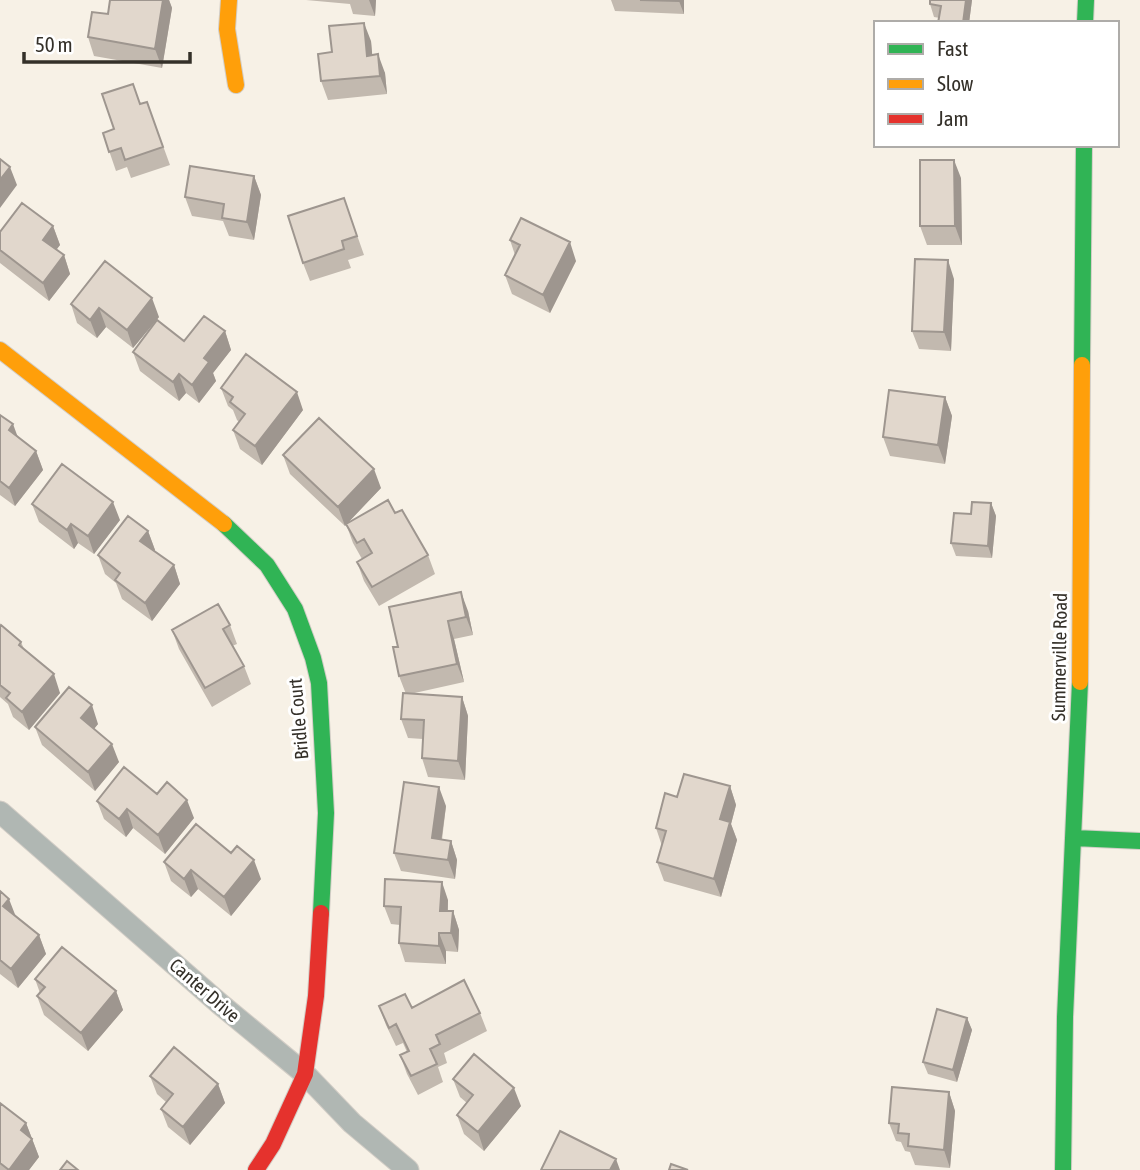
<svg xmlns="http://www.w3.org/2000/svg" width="1140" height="1170" font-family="'Asap Condensed',sans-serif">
  <rect width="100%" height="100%" fill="#f7f1e6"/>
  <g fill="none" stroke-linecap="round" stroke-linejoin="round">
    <g stroke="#d2cdc6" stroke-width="23">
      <path id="street" d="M 0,812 L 220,1004 L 305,1074 L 352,1123 L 408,1170"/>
    </g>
    <g stroke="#d2cdc6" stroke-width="18">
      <path id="fast" d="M 1085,23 L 1086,0
        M 1082,365 L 1084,145
        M 224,524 L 267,565 L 295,609 L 313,658 L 319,683 L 326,813 L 321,913
        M 1074,838 L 1140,841
        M 1063,1170 L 1065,1017 L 1080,682"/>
    </g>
    <g stroke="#d2cdc6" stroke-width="18">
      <path id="slow" d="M 229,0 L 227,29 L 236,85
        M 0,350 L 224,524
        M 1080,682 L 1082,365"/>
    </g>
    <g stroke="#d2cdc6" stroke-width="18">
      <path id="jam" d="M 256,1170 L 273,1144 L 305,1074 L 316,996 L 321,913"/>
    </g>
    <use href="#street" stroke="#b0b7b3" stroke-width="21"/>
    <use href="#fast" stroke="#30b455" stroke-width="16"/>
    <use href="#slow" stroke="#ff9f0a" stroke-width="16"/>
    <use href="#jam" stroke="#e5322d" stroke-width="16"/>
  </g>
  <path fill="#c2b9af" d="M 110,0 L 169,0 L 172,8 L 162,68 L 94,56 L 88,37 L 108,14 Z
    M 306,0 L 376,0 L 375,16 L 353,14 L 350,4 Z
    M 611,0 L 684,0 L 684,14 L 615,11 Z
    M 930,0 L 972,0 L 969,23 L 934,17 L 930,4 Z
    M 371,41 L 372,55 L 385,73 L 387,94 L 328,100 L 321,81 L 332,52 Z
    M 147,102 L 170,165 L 131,178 L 127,167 L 116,171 L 103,133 L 114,129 L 140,104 Z
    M 254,176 L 261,195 L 254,240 L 229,236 L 223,221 L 192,216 L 185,197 Z
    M 961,178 L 962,245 L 927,245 L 920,226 Z
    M 344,198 L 364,255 L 348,260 L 351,268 L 310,281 L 303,263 Z
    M 53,226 L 60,245 L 56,250 L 64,255 L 70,274 L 49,301 L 0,263 L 0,250 Z
    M 510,240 L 576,261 L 550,313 L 512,294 L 505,275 L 515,255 Z
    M 954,279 L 951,351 L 919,349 L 912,331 Z
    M 71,304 L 159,317 L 133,348 L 106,327 L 97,338 L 77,323 Z
    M 225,331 L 231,350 L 213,373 L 216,381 L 199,403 L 186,393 L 179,401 L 140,371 L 133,352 Z
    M 221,388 L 303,410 L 262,465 L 240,449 L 233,430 L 239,422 L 237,420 L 233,410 L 228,406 Z
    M 945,397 L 952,416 L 945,464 L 890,456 L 883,437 Z
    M 0,415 L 17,437 L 36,451 L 43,470 L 15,506 L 0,495 Z
    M 283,455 L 381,488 L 347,523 L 395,513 L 428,555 L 435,574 L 379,606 L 364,581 L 357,562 L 362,559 L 353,543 L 346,524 L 345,526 L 290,474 Z
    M 991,503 L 996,516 L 992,558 L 956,556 L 951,543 L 971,514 Z
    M 32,504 L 120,520 L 94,554 L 78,543 L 74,549 L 39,522 Z
    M 148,531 L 155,550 L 154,551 L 174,565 L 180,584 L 152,621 L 122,599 L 116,583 L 105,574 L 98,555 Z
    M 389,607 L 468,611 L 473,635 L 454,639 L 464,682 L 410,694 L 462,697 L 468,716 L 465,780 L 428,777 L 422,758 L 423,739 L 408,738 L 401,719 L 406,694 L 399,676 L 398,647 Z
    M 230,625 L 237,644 L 232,646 L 244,666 L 251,684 L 212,707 L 179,649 L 172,630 Z
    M 0,627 L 21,642 L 24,649 L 60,693 L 29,730 L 13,717 L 8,704 L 0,697 Z
    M 98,724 L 94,729 L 119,762 L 95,791 L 42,745 L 35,727 Z
    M 730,786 L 736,805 L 731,824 L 737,840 L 721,897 L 664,881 L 657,862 L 662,846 L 656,828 L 677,797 Z
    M 157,794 L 194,818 L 165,854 L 133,828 L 126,837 L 104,819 L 97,801 Z
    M 446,806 L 442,840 L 451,841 L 457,860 L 455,879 L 401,871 L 394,853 Z
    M 164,862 L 261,879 L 231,916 L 198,889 L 191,897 L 171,881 Z
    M 0,891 L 15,916 L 39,935 L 46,954 L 18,988 L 0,974 Z
    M 448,900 L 448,911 L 453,911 L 459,930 L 458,952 L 446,951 L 446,964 L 405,962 L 399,943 L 400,925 L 391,924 L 384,906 Z
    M 35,979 L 116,991 L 123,1010 L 88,1051 L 44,1015 L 37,996 L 40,993 Z
    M 379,1006 L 480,1013 L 487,1031 L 444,1053 L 447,1063 L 438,1067 L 443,1082 L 418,1095 L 407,1074 L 400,1055 L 407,1052 L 403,1043 L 396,1046 L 386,1025 Z
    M 967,1018 L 972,1030 L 957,1082 L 928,1074 L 923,1062 Z
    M 150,1076 L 218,1084 L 225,1103 L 190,1145 L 168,1127 L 161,1109 L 166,1102 L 157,1094 Z
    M 453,1079 L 521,1106 L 484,1151 L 464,1134 L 457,1115 L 467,1103 L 460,1097 Z
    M 949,1092 L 955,1111 L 950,1168 L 915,1165 L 910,1152 L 905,1151 L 901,1142 L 896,1141 L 889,1123 Z
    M 0,1103 L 26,1123 L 39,1157 L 29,1170 L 0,1170 Z"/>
  <path fill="#9e968f" d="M 163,0 L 169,0 L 172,8 L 162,68 L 155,49 Z
    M 369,0 L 376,0 L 375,16 Z
    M 679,0 L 684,0 L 684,14 L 679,1 Z
    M 966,0 L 972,0 L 969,23 L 963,23 Z
    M 364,23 L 371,41 L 374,74 L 367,56 Z
    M 378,54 L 385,73 L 387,94 L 380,76 Z
    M 954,160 L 961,178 L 962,245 L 955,226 Z
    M 10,167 L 17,185 L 0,208 L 0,180 Z
    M 254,176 L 261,195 L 254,240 L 247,222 Z
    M 53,226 L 60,245 L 50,258 L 43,240 Z
    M 570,242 L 576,261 L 550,313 L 543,295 Z
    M 64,255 L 70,274 L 49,301 L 43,283 Z
    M 948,260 L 954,279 L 951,351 L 944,332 Z
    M 152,298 L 159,317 L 133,348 L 127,330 Z
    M 99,308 L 106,327 L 97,338 L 90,320 Z
    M 225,331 L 231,350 L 213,373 L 216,381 L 199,403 L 192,385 L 204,358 Z
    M 179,374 L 186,393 L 179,401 L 173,382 Z
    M 297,392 L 303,410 L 262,465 L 255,446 Z
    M 945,397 L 952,416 L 945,464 L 938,445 Z
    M 13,424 L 20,443 L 9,430 Z
    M 36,451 L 43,470 L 15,506 L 9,488 Z
    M 374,469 L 381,488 L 345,526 L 338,507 Z
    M 113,502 L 120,520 L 94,554 L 88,536 Z
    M 991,503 L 996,516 L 992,558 L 988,546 Z
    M 71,524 L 78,543 L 74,549 L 67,530 Z
    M 148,531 L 155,550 L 147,559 L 140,541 Z
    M 174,565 L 180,584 L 152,621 L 145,603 Z
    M 461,592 L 468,611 L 473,635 L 466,617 Z
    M 448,621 L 454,639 L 464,682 L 457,664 Z
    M 54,674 L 60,693 L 29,730 L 22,712 Z
    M 462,697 L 468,716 L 465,780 L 458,761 Z
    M 92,705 L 98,724 L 88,736 L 81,718 Z
    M 112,744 L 119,762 L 95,791 L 88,772 Z
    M 730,786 L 736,805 L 731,824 L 737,840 L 721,897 L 714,879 L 720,819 Z
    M 439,787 L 446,806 L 439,857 L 432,838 Z
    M 187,800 L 194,818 L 165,854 L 158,835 Z
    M 127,809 L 133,828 L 126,837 L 119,819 Z
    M 451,841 L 457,860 L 455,879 L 448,860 Z
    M 254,860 L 261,879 L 231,916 L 224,897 Z
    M 191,870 L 198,889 L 191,897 L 184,879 Z
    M 442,882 L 448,900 L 447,929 L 440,911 Z
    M 9,899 L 16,917 L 3,906 Z
    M 453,911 L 459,930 L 458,952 L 451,933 Z
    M 439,933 L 446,951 L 446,964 L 439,946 Z
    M 39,935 L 46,954 L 18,988 L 11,969 Z
    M 116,991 L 123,1010 L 88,1051 L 81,1033 Z
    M 967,1018 L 972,1030 L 957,1082 L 953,1070 Z
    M 218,1084 L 225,1103 L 190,1145 L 183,1127 Z
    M 514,1088 L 521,1106 L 484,1151 L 478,1132 Z
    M 949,1092 L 955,1111 L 950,1168 L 944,1150 Z
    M 26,1123 L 39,1157 L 29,1170 L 9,1170 L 21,1130 Z
    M 616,1159 L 620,1170 L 610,1170 Z"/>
  <path fill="#e1d7cc" stroke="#9e968f" stroke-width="2" d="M 110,0 L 163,0 L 155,49 L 88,37 L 92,12 L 108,14 Z
    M 640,0 L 679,0 L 679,1 Z
    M 930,0 L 966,0 L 963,23 L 938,23 L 941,6 L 930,4 Z
    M 364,23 L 367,56 L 378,54 L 380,76 L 321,81 L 318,54 L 332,52 L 329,26 Z
    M 133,84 L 140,104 L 147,102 L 163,147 L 125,160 L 121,148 L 109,152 L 103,133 L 114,129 L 102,94 Z
    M 0,159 L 10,167 L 0,180 Z
    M 920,160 L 954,160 L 955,226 L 920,226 Z
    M 190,166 L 254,176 L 247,222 L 222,218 L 224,204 L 185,197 Z
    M 344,198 L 357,236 L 342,241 L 344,249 L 303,263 L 288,216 Z
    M 22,203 L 53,226 L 43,240 L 64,255 L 43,283 L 0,250 L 0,232 Z
    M 521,218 L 570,242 L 543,295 L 505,275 L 520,245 L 510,240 Z
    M 915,259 L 948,260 L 944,332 L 912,331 Z
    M 105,261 L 152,298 L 127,330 L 99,308 L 90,320 L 71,304 Z
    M 204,316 L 225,331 L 204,358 L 209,362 L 192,385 L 179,374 L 173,382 L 133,352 L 157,320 L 184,341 Z
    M 246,354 L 297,392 L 255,446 L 233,430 L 245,414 L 230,402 L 233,397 L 221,388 Z
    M 889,390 L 945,397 L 938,445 L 883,437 Z
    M 0,415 L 13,424 L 9,430 L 36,451 L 9,488 L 0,481 Z
    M 319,418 L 374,469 L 338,507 L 283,455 Z
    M 62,464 L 113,502 L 88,536 L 71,524 L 67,530 L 32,504 Z
    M 388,500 L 395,513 L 402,510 L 428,555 L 372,587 L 357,562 L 372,553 L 364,539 L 357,543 L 346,524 Z
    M 972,502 L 991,503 L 988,546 L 951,543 L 954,513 L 971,514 Z
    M 128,516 L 148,531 L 140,541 L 174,565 L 145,603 L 115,580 L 120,573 L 98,555 Z
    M 461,592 L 466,617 L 448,621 L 457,664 L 399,676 L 393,647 L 398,647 L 389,607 Z
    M 218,604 L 230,625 L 223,629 L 244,666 L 205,688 L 172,630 Z
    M 1,625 L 21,642 L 19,645 L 54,674 L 22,712 L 6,698 L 10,693 L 0,685 L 0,627 Z
    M 69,687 L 92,705 L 81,718 L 112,744 L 88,772 L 35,727 Z
    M 403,693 L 462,697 L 458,761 L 422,758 L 424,720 L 401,719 Z
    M 124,767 L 157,794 L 167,782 L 187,800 L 158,835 L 127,809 L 119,819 L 97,801 Z
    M 684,774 L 730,786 L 720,819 L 730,822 L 714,879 L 657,862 L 666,831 L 656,828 L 665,793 L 677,797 Z
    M 404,782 L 439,787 L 432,838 L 451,841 L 448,860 L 394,853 Z
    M 196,824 L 231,853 L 237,846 L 254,860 L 224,897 L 191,870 L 184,879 L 164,862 Z
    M 385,879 L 442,882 L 440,911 L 453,911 L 451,933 L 439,933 L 439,946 L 399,943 L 401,907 L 384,906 Z
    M 0,891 L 9,899 L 3,906 L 39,935 L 11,969 L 0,960 Z
    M 62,947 L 116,991 L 81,1033 L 37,996 L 45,987 L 35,979 Z
    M 464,980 L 480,1013 L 436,1035 L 440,1044 L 430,1049 L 437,1064 L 411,1076 L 400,1055 L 409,1051 L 396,1024 L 389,1028 L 379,1006 L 405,994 L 412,1008 Z
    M 937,1009 L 967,1018 L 953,1070 L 923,1062 Z
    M 174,1047 L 218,1084 L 183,1127 L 161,1109 L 173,1094 L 150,1076 Z
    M 474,1054 L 514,1088 L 478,1132 L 457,1115 L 473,1095 L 453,1079 Z
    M 892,1087 L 949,1092 L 944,1150 L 908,1146 L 909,1134 L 898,1133 L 899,1124 L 889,1123 Z
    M 0,1103 L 26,1123 L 21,1130 L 32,1139 L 9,1170 L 0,1163 Z
    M 560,1131 L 616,1159 L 610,1170 L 541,1170 Z
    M 67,1161 L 78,1170 L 60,1170 Z
    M 671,1164 L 688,1170 L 669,1170 Z"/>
  <g text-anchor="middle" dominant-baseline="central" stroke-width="6" stroke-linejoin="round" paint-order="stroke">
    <g font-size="19" fill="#343029" stroke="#fff">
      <text transform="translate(1059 657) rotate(-89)">Summerville Road</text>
      <text transform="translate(298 719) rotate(-95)">Bridle Court</text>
      <text transform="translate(205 990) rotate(41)">Canter Drive</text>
    </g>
  </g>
  <rect x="874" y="21" width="245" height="126" fill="#ffffff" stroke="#aeaca9" stroke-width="2"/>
  <rect x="888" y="44" width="35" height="10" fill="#30b455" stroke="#aeaca9" stroke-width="2"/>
  <text x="937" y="56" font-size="21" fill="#343029">Fast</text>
  <rect x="888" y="79" width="35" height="10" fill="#ff9f0a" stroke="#aeaca9" stroke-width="2"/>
  <text x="937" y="91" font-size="21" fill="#343029">Slow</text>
  <rect x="888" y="114" width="35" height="10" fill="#e5322d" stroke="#aeaca9" stroke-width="2"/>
  <text x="937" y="126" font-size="21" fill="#343029">Jam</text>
  <path d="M24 52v10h166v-10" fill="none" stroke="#343029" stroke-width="3.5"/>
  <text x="35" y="52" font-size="21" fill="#343029" stroke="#ffffff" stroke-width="5" paint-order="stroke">50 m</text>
</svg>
